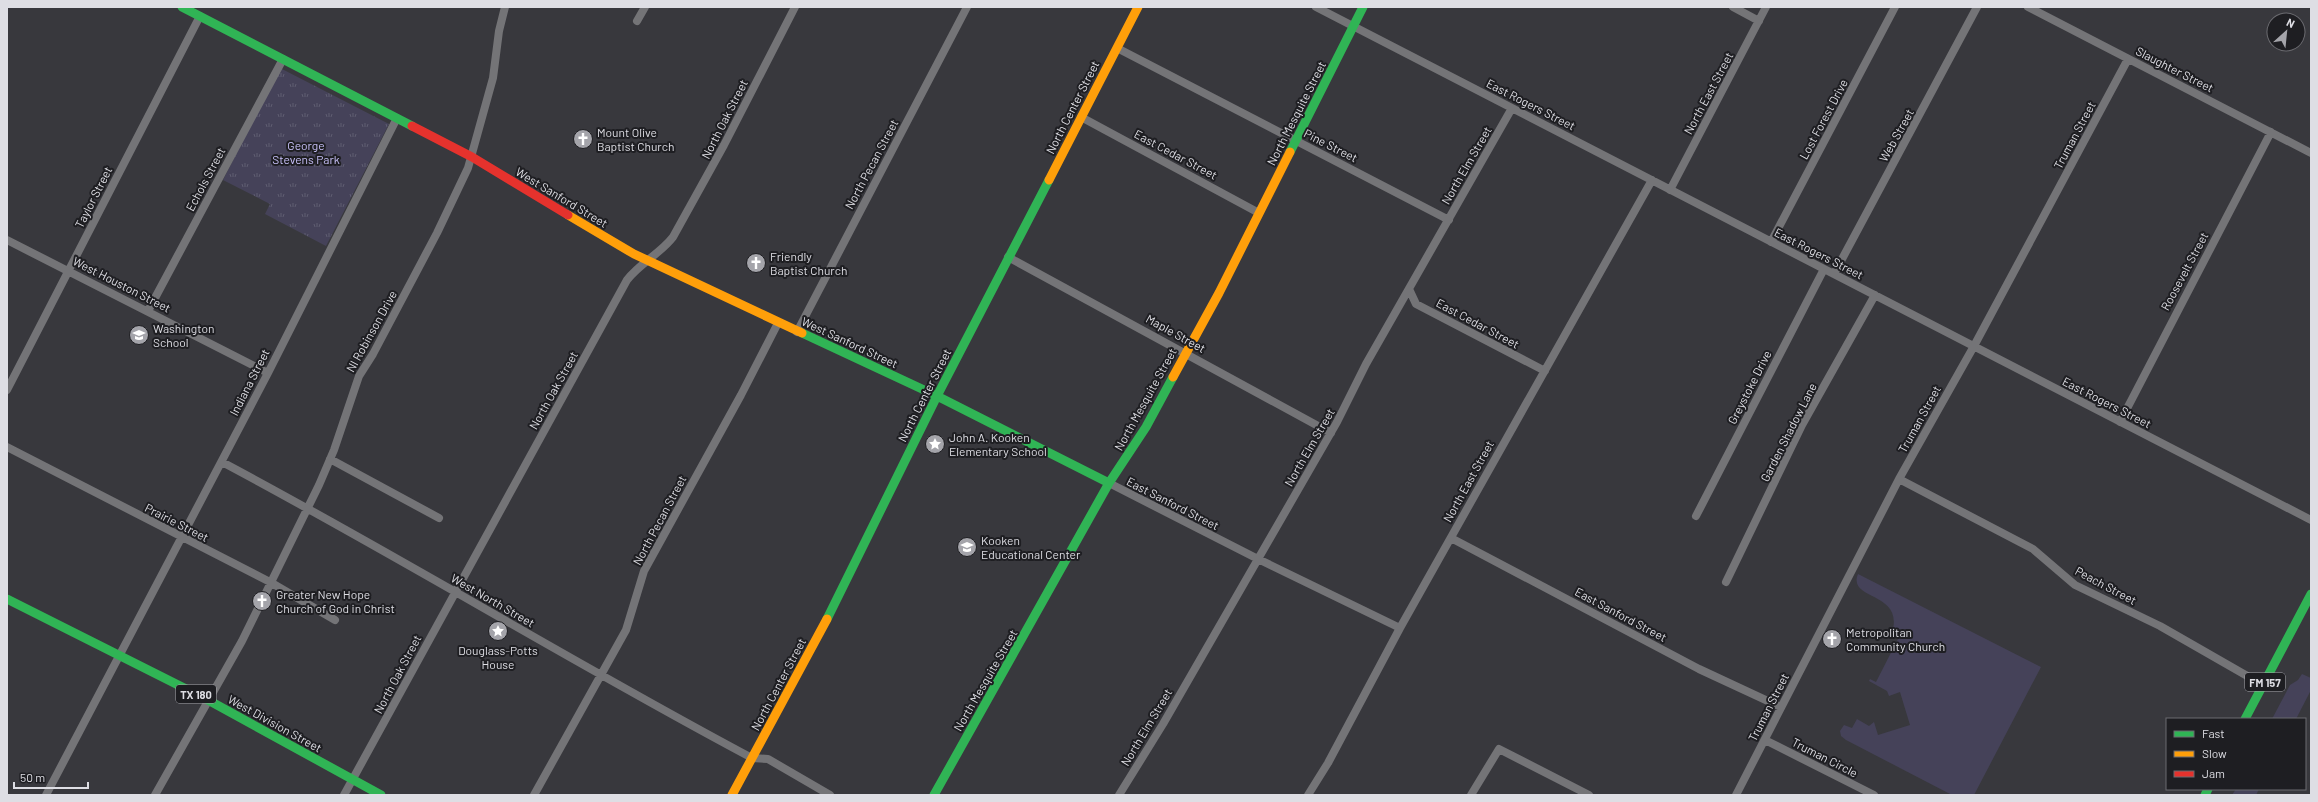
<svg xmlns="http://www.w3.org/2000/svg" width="2318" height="802" font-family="Barlow,sans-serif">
  <defs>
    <pattern id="park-tufts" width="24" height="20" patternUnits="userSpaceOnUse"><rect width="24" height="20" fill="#454259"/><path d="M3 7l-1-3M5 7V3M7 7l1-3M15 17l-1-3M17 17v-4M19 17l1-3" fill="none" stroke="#5f5d71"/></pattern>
  </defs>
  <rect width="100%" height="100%" fill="#38383d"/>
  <path fill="#454259" d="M 1858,574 L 2041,667 L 1974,795 L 1952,795 L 1846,740 L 1841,736 L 1840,731 L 1844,725 L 1852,728 L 1857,719 L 1869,726 L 1874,722 L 1878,735 L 1910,725 L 1900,692 L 1889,696 L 1887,691 L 1869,681 L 1870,679 L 1876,682 L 1899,637 L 1892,633 C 1905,591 1847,601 1858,574 Z
    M 2302,674 L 2311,678 L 2311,690 L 2296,719 L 2272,719 L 2290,685 L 2298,680 Z
    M 2236,789 L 2259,789 L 2256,795 L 2232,795 Z"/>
  <path fill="url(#park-tufts)" d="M 280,68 L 389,124 L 326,246 L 265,214 L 270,204 L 223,180 Z"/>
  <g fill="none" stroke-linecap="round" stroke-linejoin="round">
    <path stroke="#747477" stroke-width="8" d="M 1316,7 L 2311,520
      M 1733,7 L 1759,21
      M 2028,7 L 2311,153
      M 637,21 L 645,7
      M 1117,48 L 1449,220
      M 1081,117 L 1259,213
      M 1670,190 L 1766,7
      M 7,240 L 268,373
      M 1771,242 L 1895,7
      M 1008,257 L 1331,433
      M 1834,274 L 1977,7
      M 1409,289 L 1416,304 L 1545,371
      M 148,311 L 283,59
      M 797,332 L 967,7
      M 7,390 L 200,16
      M 2120,422 L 2271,132
      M 7,447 L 270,582 L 335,620
      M 330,459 L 439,518
      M 222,462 C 401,557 573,663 752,758 L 768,759 L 830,795
      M 1899,479 L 2033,549 L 2075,585 L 2160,626 L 2263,685
      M 1109,483 L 1258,559 L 1400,628
      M 1696,516 L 1824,269
      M 1451,538 L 1699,669 L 1781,707
      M 1726,582 L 1802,425 L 1875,295
      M 1765,740 L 1874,795
      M 46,795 L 268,373 L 397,118
      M 155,795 L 242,641 L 319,485 L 334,450 L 359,376 L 373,354 L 437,233 L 468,168 L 493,78 L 499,31 L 505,7
      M 344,795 L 627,280 C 640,263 660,254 673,237 L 724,145 L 795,7
      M 534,795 L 626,630 L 644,571 L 741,395 L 778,323
      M 1119,795 L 1163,724 L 1337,422 L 1366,364 L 1512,108
      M 1308,795 L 1328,763 L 1400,628 L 1652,180
      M 1471,795 L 1499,749 L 1589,795
      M 1736,795 L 1899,479 L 1974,346 L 2128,59"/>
    <path stroke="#30b455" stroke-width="9" d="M 182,7 L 412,126
      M 1290,152 L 1363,7
      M 802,333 L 937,396 L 1109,483
      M 7,599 L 208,700 L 381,795
      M 827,619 L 937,396 L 1049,180
      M 2245,719 L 2311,594
      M 934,795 L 1109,483 L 1146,427 L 1173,377
      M 2205,795 L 2208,789"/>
    <path stroke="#ff9f0a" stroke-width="9" d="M 1049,180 L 1138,7
      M 568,215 L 634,254 L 802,333
      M 1173,377 L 1219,293 L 1290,152
      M 732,795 L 827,619"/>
    <path stroke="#e5322d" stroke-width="9" d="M 412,126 L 472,157 L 568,215"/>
  </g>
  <defs>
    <g id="church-disc" transform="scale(1)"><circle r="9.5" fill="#a4a4aa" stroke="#1e1e22"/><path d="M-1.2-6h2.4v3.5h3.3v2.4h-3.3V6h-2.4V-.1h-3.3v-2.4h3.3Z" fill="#fff"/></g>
    <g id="school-disc" transform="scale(1)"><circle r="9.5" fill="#a4a4aa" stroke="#1e1e22"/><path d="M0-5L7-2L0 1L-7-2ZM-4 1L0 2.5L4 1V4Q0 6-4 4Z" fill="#fff"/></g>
    <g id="sight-disc" transform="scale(1)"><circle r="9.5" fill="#a4a4aa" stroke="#1e1e22"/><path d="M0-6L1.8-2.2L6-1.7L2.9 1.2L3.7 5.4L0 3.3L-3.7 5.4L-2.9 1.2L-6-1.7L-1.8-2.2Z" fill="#fff"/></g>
  </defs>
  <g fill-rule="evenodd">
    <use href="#church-disc" x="583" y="139"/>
    <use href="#church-disc" x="756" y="263"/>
    <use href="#school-disc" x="139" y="335"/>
    <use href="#sight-disc" x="935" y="444"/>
    <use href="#school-disc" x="967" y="547"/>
    <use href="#church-disc" x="262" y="601"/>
    <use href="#sight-disc" x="498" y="631"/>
    <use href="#church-disc" x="1832" y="639"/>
  </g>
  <g text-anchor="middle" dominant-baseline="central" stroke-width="4" stroke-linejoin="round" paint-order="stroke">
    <g fill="#1e1e22" stroke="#a4a4aa" stroke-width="1">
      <rect x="2245" y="673" width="40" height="18" rx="3"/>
      <rect x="176" y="685" width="40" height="18" rx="3"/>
    </g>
    <g font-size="11" font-weight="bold" fill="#dedee4">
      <text x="2265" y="682">FM 157</text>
      <text x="196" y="694">TX 180</text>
    </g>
    <g font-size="12" fill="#dedee4" stroke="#1e1e22">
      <text transform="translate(2175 69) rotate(27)">Slaughter Street</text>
      <text transform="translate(1708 93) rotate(-62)">North East Street</text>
      <text transform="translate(1531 104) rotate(27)">East Rogers Street</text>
      <text transform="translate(1072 107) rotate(-63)">North Center Street</text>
      <text transform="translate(1296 113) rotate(-63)">North Mesquite Street</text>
      <text transform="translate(724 119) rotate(-63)">North Oak Street</text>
      <text transform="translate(1823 119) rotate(-62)">Lost Forest Drive</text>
      <text transform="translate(1896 135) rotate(-61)">Web Street</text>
      <text transform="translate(2074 135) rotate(-62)">Truman Street</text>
      <text transform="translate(1331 145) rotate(27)">Pine Street</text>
      <text transform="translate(1176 154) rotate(28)">East Cedar Street</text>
      <text transform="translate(871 164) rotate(-62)">North Pecan Street</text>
      <text transform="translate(1466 165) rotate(-60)">North Elm Street</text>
      <text transform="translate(205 179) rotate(-62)">Echols Street</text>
      <text transform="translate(93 197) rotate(-63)">Taylor Street</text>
      <text transform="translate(562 197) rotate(31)">West Sanford Street</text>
      <text transform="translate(1819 253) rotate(27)">East Rogers Street</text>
      <text transform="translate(2184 271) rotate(-62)">Roosevelt Street</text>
      <text transform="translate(122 284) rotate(27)">West Houston Street</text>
      <text transform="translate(1478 323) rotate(28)">East Cedar Street</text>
      <text transform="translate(371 331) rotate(-61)">Nl Robinson Drive</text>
      <text transform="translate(1176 333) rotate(29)">Maple Street</text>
      <text transform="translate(850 342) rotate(25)">West Sanford Street</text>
      <text transform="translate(249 382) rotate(-63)">Indiana Street</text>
      <text transform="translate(1749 387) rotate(-63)">Greystoke Drive</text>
      <text transform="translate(553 390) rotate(-61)">North Oak Street</text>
      <text transform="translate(924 395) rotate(-63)">North Center Street</text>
      <text transform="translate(1145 399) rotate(-61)">North Mesquite Street</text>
      <text transform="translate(2107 402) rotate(27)">East Rogers Street</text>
      <text transform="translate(1919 419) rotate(-61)">Truman Street</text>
      <text transform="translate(1788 432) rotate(-63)">Garden Shadow Lane</text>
      <text transform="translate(1309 447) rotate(-60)">North Elm Street</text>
      <text transform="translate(1468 481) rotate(-61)">North East Street</text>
      <text transform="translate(1173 503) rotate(27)">East Sanford Street</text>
      <text transform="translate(659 520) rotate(-62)">North Pecan Street</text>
      <text transform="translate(177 522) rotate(27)">Prairie Street</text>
      <text transform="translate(2106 585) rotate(28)">Peach Street</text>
      <text transform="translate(493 600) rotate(30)">West North Street</text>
      <text transform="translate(1621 614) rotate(28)">East Sanford Street</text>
      <text transform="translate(397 674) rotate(-62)">North Oak Street</text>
      <text transform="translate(985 680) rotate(-60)">North Mesquite Street</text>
      <text transform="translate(778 684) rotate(-62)">North Center Street</text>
      <text transform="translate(1768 707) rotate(-63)">Truman Street</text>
      <text transform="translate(275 723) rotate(29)">West Division Street</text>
      <text transform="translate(1146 727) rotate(-59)">North Elm Street</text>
      <text transform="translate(1825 757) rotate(27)">Truman Circle</text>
    </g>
    <g font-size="12" fill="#dedee4" stroke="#1e1e22" text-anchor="start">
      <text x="597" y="132">Mount Olive<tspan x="597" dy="14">Baptist Church</tspan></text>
      <text x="770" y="256">Friendly<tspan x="770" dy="14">Baptist Church</tspan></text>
      <text x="153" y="328">Washington<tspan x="153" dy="14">School</tspan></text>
      <text x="949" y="437">John A. Kooken<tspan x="949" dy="14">Elementary School</tspan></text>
      <text x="981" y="540">Kooken<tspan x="981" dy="14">Educational Center</tspan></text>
      <text x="276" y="594">Greater New Hope<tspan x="276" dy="14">Church of God in Christ</tspan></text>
      <text x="1846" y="632">Metropolitan<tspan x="1846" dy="14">Community Church</tspan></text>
      <text x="498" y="650" text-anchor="middle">Douglass-Potts<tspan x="498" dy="14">House</tspan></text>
    </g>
    <g font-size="12" fill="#c8c1f9" stroke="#1e1e22">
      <text x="306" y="145">George<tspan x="306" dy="14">Stevens Park</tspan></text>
    </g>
  </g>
  <rect width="2318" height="802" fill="none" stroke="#dedee4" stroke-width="16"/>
  <rect x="2166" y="718" width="140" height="72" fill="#1e1e22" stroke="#6b6b70"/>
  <rect x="2174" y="731" width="20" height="6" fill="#30b455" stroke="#6b6b70"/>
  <text x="2202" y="738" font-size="12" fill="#dedee4">Fast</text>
  <rect x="2174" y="751" width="20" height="6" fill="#ff9f0a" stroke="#6b6b70"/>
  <text x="2202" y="758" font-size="12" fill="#dedee4">Slow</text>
  <rect x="2174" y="771" width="20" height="6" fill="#e5322d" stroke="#6b6b70"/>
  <text x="2202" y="778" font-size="12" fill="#dedee4">Jam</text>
  <g transform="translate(2286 32) rotate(27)"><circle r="19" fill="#1e1e22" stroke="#6b6b70"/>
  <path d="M0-3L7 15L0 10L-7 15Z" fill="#a4a4aa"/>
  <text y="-6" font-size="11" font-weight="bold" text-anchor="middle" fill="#dedee4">N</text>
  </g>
  <path d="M14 782v6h74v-6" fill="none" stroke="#dedee4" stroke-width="2"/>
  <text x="20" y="782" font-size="12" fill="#dedee4" stroke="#1e1e22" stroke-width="3" paint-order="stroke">50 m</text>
</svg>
